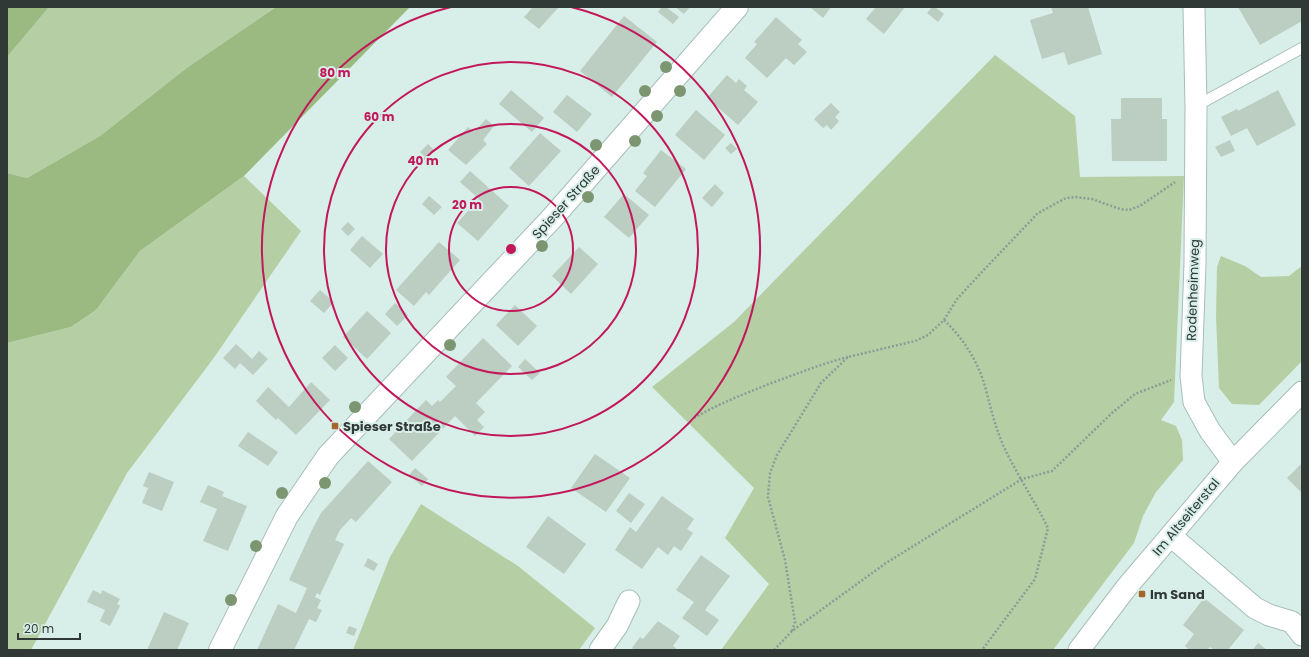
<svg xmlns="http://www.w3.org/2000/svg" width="1309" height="657" font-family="Poppins,sans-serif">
  <rect width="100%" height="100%" fill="#d8eee8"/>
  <path fill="#b6cea3" d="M 49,7 L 276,7 L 188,67 L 100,136 L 27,178 L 7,173 L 7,57 Z
    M 995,55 L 1075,116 L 1080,177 L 1184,176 L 1174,402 L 1161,420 L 1176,426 L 1182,440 L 1183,460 L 1156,492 L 1143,516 L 1134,543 L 1053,650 L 721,650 L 769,584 L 725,538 L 754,488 L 652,387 L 734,322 Z
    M 244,176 L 301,231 L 213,359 L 127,473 L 31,650 L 7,650 L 7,343 L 71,327 L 96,310 L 140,251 Z
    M 1221,256 L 1245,266 L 1261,277 L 1289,276 L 1302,266 L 1302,361 L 1259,405 L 1232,404 L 1219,388 L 1216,316 L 1217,267 Z
    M 421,504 L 518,566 L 595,628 L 579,650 L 353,650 L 390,557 Z"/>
  <path fill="#9bba81" d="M 7,7 L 49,7 L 7,57 Z
    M 276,7 L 410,7 L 244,176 L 140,251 L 96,310 L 71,327 L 7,343 L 7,173 L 27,178 L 100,136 L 188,67 Z"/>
  <path fill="#bccdc1" d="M 533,7 L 559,7 L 539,29 L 524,17 Z
    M 662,7 L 666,7 L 679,17 L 673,24 L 658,12 Z
    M 675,7 L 690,7 L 684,14 Z
    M 810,7 L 831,7 L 823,18 Z
    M 876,7 L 905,7 L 884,34 L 866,19 Z
    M 932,7 L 935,7 L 944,14 L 938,22 L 927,13 Z
    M 1051,7 L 1088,7 L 1102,54 L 1068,65 L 1064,52 L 1042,59 L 1030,20 L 1053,13 Z
    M 1238,7 L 1302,7 L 1302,21 L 1260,45 Z
    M 624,16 L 657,42 L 612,97 L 580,71 Z
    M 776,17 L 802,40 L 798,44 L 807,52 L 794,65 L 786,58 L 767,78 L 745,58 L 757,44 L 754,42 Z
    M 727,75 L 736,83 L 739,79 L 747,86 L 744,90 L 758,102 L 738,125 L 707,98 Z
    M 511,90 L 544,118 L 532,132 L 499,104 Z
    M 1278,90 L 1296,125 L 1257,146 L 1247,128 L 1231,136 L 1221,117 L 1237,109 L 1238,111 Z
    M 567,95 L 592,114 L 577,132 L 553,112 Z
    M 1121,98 L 1162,98 L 1162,119 L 1167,119 L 1167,161 L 1112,161 L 1111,119 L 1121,119 Z
    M 831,103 L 840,112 L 835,117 L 839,121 L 831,130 L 827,125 L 823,128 L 814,119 Z
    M 696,110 L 725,135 L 704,160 L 675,135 Z
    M 486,119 L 494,126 L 483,140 L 487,144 L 466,165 L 448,150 L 468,127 L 474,132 Z
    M 540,133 L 561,151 L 529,186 L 509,168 Z
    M 1230,140 L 1235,151 L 1221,157 L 1215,147 Z
    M 731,143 L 737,149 L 731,154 L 725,148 Z
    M 428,144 L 434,150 L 426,158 L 420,152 Z
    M 661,150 L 686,169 L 655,207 L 635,191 L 647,176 L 643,173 Z
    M 470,171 L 509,206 L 478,241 L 457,223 L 479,199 L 460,182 Z
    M 715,184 L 724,193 L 712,207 L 702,198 Z
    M 624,194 L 649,215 L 629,238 L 604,217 Z
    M 429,196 L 442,207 L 434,215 L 422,204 Z
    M 348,222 L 355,229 L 348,236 L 341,229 Z
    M 362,236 L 383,254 L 370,268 L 350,250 Z
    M 439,242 L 460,260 L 429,295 L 426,292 L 414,306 L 396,290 Z
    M 579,247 L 598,264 L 571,294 L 552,276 Z
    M 320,290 L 334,302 L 324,313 L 310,301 Z
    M 395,303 L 408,315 L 397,326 L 385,314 Z
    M 515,305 L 537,326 L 518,346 L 496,325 Z
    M 367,311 L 391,333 L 367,359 L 343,337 Z
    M 483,338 L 512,366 L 476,403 L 485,412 L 477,420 L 484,427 L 475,436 L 455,416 L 412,461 L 389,439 L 426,400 L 432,406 L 438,400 L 440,402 L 456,386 L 446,377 Z
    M 236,344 L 252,359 L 259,351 L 268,359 L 253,375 L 240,363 L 235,369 L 223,358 Z
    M 335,345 L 348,358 L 335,371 L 322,358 Z
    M 525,359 L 540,373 L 532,380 L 518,367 Z
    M 311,382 L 330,400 L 296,435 L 278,418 L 276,420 L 256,401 L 268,387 L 289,407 Z
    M 248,432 L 278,452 L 268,466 L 238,446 Z
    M 595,454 L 630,478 L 606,512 L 571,488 Z
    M 368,461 L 392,482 L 356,522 L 351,518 L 340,530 L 335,540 L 344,544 L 320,595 L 317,593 L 315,597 L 321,600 L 317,608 L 322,610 L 316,622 L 309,619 L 294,650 L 257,650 L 278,604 L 296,613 L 307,588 L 289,580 L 312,530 L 321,513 Z
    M 1302,463 L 1302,493 L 1287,478 Z
    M 415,468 L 428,479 L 422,486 L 409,475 Z
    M 149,472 L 174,482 L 162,511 L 142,503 L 148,488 L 143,486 Z
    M 208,485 L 224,492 L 222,496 L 247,506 L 228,551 L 203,541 L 217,509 L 200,502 Z
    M 629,493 L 645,504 L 631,523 L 616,511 Z
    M 662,496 L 694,519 L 687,529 L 693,533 L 681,551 L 674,546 L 668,555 L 658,547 L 642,569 L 615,550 L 630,527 L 636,532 Z
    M 548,516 L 586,544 L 564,574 L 526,547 Z
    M 701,555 L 730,576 L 705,610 L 719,620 L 707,636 L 682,618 L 694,602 L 676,590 Z
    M 368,558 L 378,564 L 374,571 L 364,566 Z
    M 93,590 L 101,594 L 102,590 L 120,599 L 117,604 L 120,606 L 110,626 L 100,621 L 105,610 L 87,602 Z
    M 1204,598 L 1244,630 L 1228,650 L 1214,650 L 1210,647 L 1207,650 L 1189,650 L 1185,646 L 1194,634 L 1183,625 Z
    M 164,612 L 189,623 L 177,650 L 147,650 Z
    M 658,621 L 680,636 L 673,646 L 676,648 L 675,650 L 634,650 L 632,648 L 640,637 L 643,639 Z
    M 349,626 L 357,629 L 354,636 L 346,633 Z
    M 1258,643 L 1267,650 L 1253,650 Z"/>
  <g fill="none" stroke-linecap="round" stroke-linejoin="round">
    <g stroke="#a8beb8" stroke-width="12">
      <path id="service" d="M 1196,106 L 1302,48"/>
    </g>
    <g stroke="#a8beb8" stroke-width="23">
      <path id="minor" d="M 1194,7 L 1196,106 L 1195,263 L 1191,376 L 1194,402 L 1210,431 L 1233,462
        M 1171,536 L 1255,608 L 1269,615 L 1292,622 L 1302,635
        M 600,650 L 617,626 L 629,601
        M 1079,650 L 1126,588 L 1233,462 L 1302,392"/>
    </g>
    <g stroke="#a8beb8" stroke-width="24">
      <path id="tertiary" d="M 220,650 L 287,516 L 328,456 L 553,217 L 737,7"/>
    </g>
    <path stroke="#8c9c98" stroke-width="2.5" stroke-dasharray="2 2" stroke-linecap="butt" d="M 944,320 C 964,339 979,363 986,390 C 991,409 995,426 1003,445 C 1016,473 1034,500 1048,528 L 1035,579 L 982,650
      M 694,418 C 718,404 744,394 769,384 C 796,374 821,364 848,357
      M 792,631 L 795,622 L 785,560 L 768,497 L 770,473 L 777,455 L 821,383 L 848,357 L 915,341 L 928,335 L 944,320 L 957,299 L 980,274 L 1037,214 L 1051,206 L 1066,198 L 1076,197 L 1092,199 L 1120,209 L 1129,210 L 1140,206 L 1175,182
      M 774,650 L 792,631 L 886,563 L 1022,479 L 1052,471 L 1112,413 L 1135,394 L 1171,380"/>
    <use href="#service" stroke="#fff" stroke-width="10"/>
    <use href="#minor" stroke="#fff" stroke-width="21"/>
    <use href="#tertiary" stroke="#fff" stroke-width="22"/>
  </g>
  <g fill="#7c9672">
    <circle cx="666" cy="67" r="6"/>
    <circle cx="645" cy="91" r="6"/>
    <circle cx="680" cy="91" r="6"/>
    <circle cx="657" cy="116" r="6"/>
    <circle cx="635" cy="141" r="6"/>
    <circle cx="596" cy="145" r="6"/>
    <circle cx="588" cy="197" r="6"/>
    <circle cx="542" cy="246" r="6"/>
    <circle cx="450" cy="345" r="6"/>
    <circle cx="355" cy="407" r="6"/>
    <circle cx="325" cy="483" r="6"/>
    <circle cx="282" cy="493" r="6"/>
    <circle cx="256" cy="546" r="6"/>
    <circle cx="231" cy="600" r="6"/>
  </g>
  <g fill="none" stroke="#c2185b" stroke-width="2">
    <circle cx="511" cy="249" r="62"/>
    <circle cx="511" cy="249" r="125"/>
    <circle cx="511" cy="249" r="187"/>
    <path d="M571 7A249 249 0 1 1 451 7"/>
  </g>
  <g fill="#a3672a" stroke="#d8eee8" stroke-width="1.5">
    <rect x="331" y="422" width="8" height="8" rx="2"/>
    <rect x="1138" y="590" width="8" height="8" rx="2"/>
  </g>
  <g text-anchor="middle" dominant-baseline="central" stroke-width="4" stroke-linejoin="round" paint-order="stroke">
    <g font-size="13" fill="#313937" stroke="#d8eee8">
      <text transform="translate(566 202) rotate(-48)">Spieser Straße</text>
      <text transform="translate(1193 290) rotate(-88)">Rodenheimweg</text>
      <text transform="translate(1186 517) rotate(-50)">Im Altseiterstal</text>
    </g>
    <g font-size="13" font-weight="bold" fill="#313937" stroke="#d8eee8" text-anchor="start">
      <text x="343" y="426">Spieser Straße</text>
      <text x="1150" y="594">Im Sand</text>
    </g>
  </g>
  <circle cx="511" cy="249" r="6" fill="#c2185b" stroke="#d8eee8" stroke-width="2"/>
  <g font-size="12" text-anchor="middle" font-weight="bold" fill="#c2185b" stroke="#d8eee8" stroke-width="4" stroke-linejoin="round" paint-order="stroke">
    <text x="335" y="77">80 m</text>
    <text x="379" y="121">60 m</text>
    <text x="423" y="165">40 m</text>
    <text x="467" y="209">20 m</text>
  </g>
  <rect width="1309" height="657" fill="none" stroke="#313937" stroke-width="16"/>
  <path d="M18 633v6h62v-6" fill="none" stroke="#313937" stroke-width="2"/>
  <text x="24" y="633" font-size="12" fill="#313937" stroke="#d8eee8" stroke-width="3" paint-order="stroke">20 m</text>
</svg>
